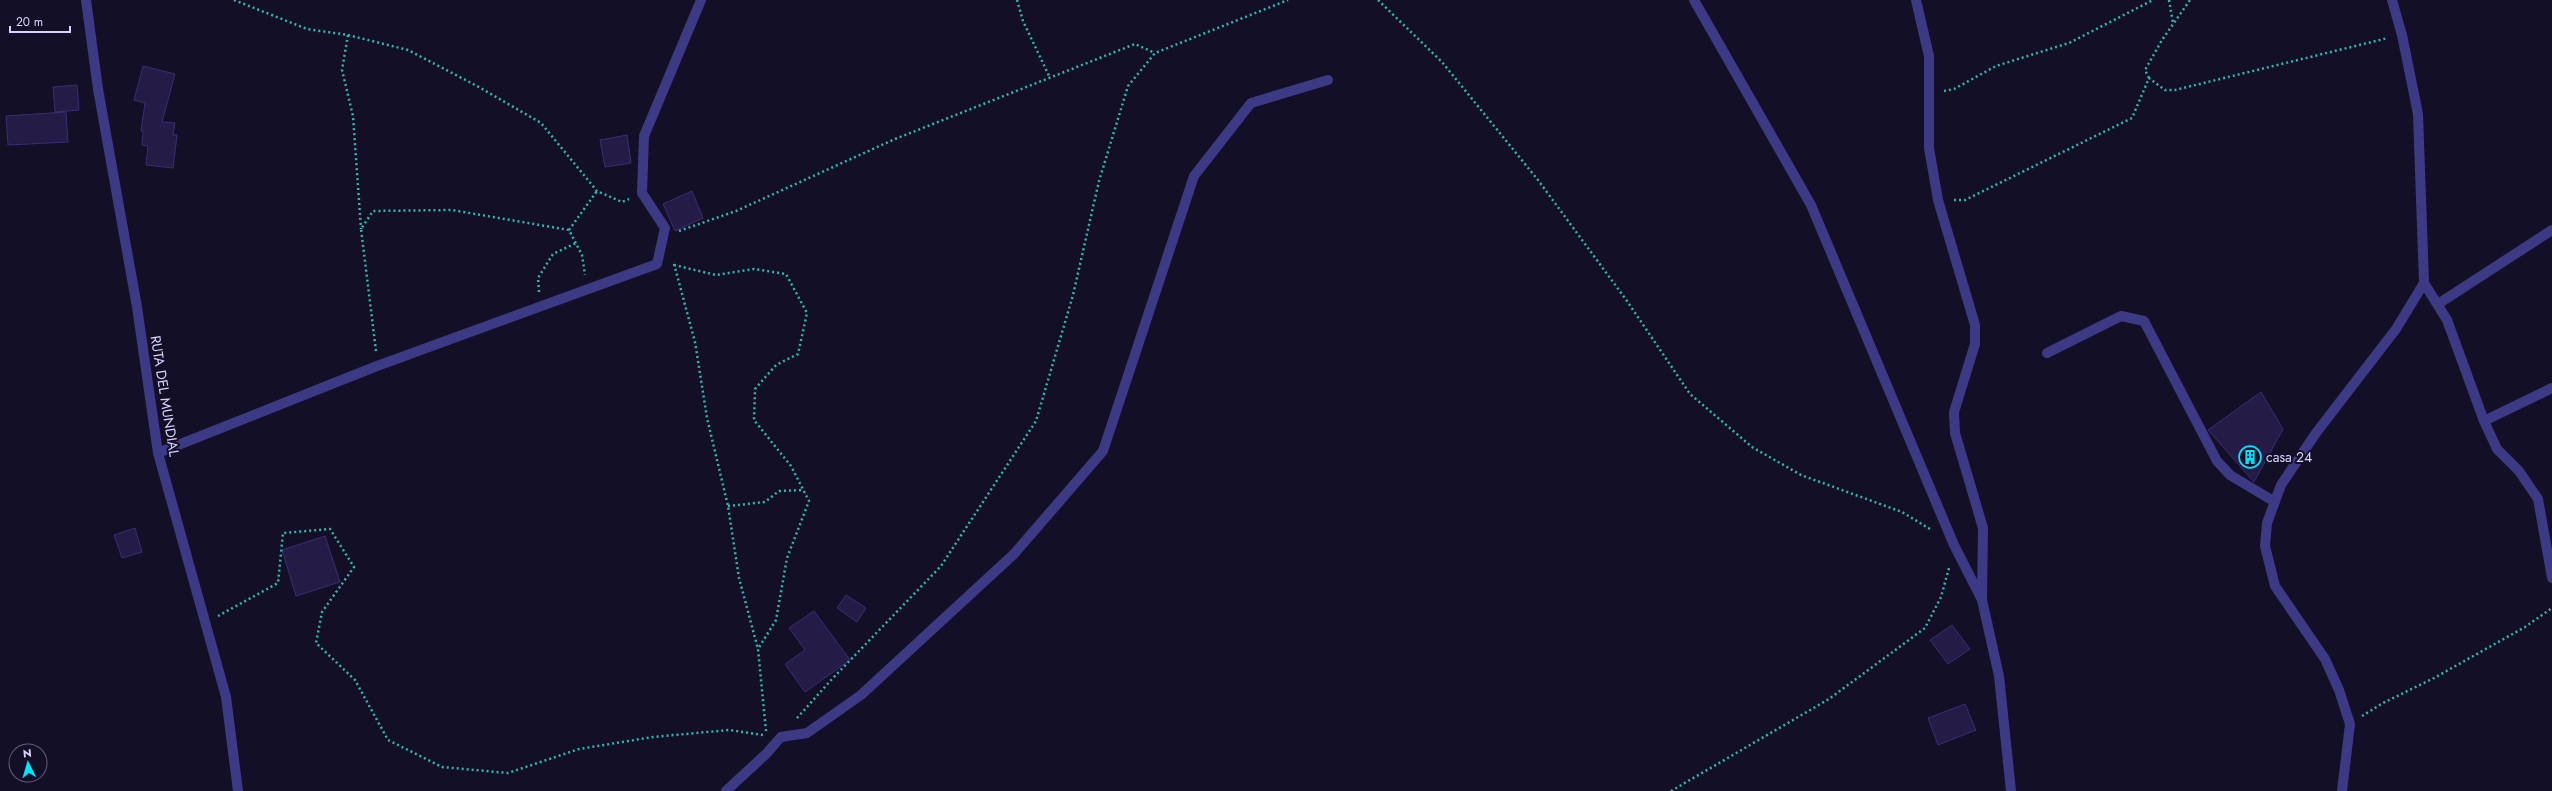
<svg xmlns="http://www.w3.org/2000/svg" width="2552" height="791" font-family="Jost,sans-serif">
  <rect width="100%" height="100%" fill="#130f26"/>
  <path fill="#241b47" stroke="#3b2d73" d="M 143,66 L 175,74 L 162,122 L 175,123 L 173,135 L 177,135 L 173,168 L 146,165 L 148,146 L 142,145 L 143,131 L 141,131 L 145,103 L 134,100 Z
    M 77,85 L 79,110 L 55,112 L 53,87 Z
    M 66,112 L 68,142 L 8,145 L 6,116 Z
    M 627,135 L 631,163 L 605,167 L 600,140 Z
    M 692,191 L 703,218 L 675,231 L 663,204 Z
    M 2261,392 L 2283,429 L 2254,482 L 2208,430 Z
    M 135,528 L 142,552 L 122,558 L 114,535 Z
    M 325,536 L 340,582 L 296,596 L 282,550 Z
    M 846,595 L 866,608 L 857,622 L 837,608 Z
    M 814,611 L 850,660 L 805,692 L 785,664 L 805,650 L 789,628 Z
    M 1952,625 L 1970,649 L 1948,664 L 1930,640 Z
    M 1965,704 L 1976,730 L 1938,745 L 1928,718 Z"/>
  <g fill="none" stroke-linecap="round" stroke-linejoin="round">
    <path stroke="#2fb8b0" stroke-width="2.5" stroke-dasharray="2 3" stroke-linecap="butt" d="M 234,0 L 307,29 L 348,35 L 342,70 L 353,116 L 361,229
      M 1017,0 L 1023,21 L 1050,78
      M 1378,0 L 1442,62 L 1538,180 L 1627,301 L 1690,394 L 1752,447 L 1801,475 L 1902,512 L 1930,529
      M 2169,0 L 2173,23
      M 348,35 L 408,50 L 477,86 L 541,123 L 597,191 L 622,202 L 629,199
      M 2149,78 L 2145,70 L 2162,40 L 2190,0
      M 1944,91 L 1954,89 L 1996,66 L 2069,43 L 2153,0
      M 1954,200 L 1965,200 L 2132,118 L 2149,78 L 2165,90 L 2175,90 L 2388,38
      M 569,230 L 597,191
      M 679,231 L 736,211 L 895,139 L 1135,44 L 1155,53
      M 674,264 L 695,342 L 707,418 L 728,506 L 739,578 L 758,649 L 766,731
      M 674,265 L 716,275 L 754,269 L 786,274 L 807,313 L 798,354 L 776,365 L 755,389 L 754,420 L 791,466 L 809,501 L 787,558 L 776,620 L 758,649
      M 539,292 L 538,278 L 553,254 L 576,243
      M 376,351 L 361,229 L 373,211 L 452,210 L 569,230 L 582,255 L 585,275
      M 728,506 L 765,502 L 779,491 L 803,490
      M 218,616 L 278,583 L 283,533 L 330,529 L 354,567 L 322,612 L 316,643 L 355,680 L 388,740 L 442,767 L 508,773 L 579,749 L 653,737 L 729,730 L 763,735
      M 2362,716 L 2383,703 L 2434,678 L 2525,627 L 2552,608
      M 797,718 L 832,679 L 941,566 L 1036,421 L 1073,295 L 1099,181 L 1128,86 L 1155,53 L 1288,0
      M 1671,791 L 1829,699 L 1925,628 L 1941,597 L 1949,568"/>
    <path stroke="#3d3a85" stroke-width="10" d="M 2438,304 L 2552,230
      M 726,791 L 766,754 L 781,737 L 807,733 L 861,695 L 1014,554 L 1103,451 L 1194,176 L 1251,103 L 1328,80"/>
    <path stroke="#3d3a85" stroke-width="10" d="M 86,0 L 98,89 L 137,307 L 158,453 L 226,697 L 238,791
      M 1694,0 L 1811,205 L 1954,545 L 1981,598
      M 1916,0 L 1929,56 L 1929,148 L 1938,200 L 1975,325 L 1975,344 L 1954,412 L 1955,433 L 1983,528 L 1982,600 L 1999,676 L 2011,791
      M 2424,283 L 2447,320 L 2484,421 L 2497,449 L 2519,471 L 2538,499 L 2552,578
      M 2047,353 L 2121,316 L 2144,321 L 2217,461 L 2230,475 L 2275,502
      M 2484,421 L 2552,388
      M 158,453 L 377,366 L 657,264 L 665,228 L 642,193 L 644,136 L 701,0
      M 2342,791 L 2350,724 L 2339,690 L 2325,659 L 2275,586 L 2265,546 L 2267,523 L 2281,485 L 2316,433 L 2396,329 L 2424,283 L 2418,114 L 2402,35 L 2392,0"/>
  </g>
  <defs>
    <g id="building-ring" transform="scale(1.15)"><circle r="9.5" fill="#130f26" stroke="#00e5ff" stroke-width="1.5"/><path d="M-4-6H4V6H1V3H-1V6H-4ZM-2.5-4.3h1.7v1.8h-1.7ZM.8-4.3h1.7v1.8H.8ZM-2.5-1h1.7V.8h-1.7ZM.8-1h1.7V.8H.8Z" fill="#00e5ff"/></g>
  </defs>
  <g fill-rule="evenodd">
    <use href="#building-ring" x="2250" y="457"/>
  </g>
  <g text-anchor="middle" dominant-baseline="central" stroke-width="4" stroke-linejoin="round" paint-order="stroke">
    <g font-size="14" fill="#d9d4ff" stroke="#130f26">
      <text transform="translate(165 396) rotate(81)">RUTA DEL MUNDIAL</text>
    </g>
    <g font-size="14" fill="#d9d4ff" stroke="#130f26" text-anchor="start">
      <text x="2266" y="457">casa 24</text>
    </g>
  </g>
  <g transform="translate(28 763) rotate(355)"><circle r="19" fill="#130f26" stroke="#625e7d"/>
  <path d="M0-3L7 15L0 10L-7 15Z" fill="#00e5ff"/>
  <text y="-6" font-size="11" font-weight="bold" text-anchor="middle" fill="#d9d4ff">N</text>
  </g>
  <path d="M10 26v6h60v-6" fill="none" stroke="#d9d4ff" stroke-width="2"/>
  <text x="16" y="26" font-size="12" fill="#d9d4ff" stroke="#130f26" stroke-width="3" paint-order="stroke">20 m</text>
</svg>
